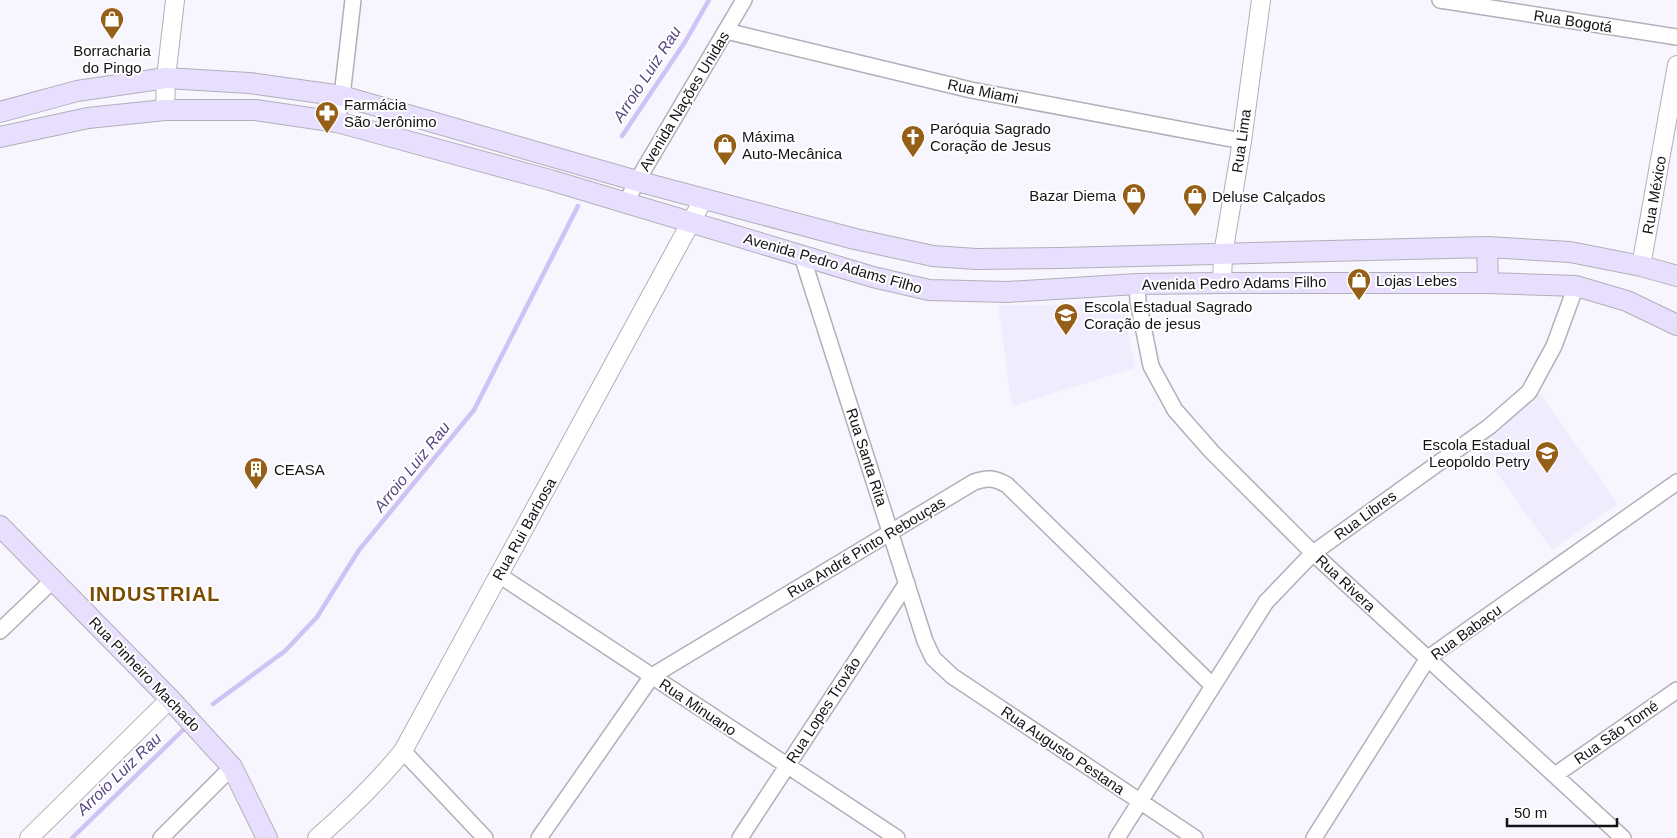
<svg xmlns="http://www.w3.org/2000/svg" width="1677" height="838" font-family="Arial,sans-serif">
  <rect width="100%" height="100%" fill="#f7f5fd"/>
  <path fill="#f0ecfe" d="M 998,305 L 1123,305 L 1135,368 L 1012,406 Z
    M 1538,391 L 1618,504 L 1552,550 L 1476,444 Z"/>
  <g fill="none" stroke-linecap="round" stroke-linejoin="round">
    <path stroke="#cfc2f5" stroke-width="4.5" d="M 622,136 L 685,42 L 709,0
      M 213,704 L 285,651 L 317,617 L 359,550 L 474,410 L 578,206
      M 72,838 L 184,729"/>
    <g stroke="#b1afb9" stroke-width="18">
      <path id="minor" d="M 1440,0 L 1677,37
        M 726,31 L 971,90 L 1242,141
        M 337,122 L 342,96 L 353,0
        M 626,203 L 637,181 L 744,0
        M 802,256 L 925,641 L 933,658 L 952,676 L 1195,838
        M 1137,284 L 1138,301 L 1151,366 L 1175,410 L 1212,452 L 1313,553 L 1623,838
        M 499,575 L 897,838
        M 0,631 L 53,580
        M 403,751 L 485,838
        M 1555,775 L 1677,690
        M 161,838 L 232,767
        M 539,838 L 652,676 L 974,482 C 987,477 995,478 1007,485 L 1212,685
        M 740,838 L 907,583
        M 1117,838 L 1266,602 L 1313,553 L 1490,426 L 1529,392 L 1554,346 L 1576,286
        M 1314,838 L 1428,658 L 1677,482"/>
    </g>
    <g stroke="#b1afb9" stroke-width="20">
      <path id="tertiary" d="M 165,110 L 166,78 L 175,0
        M 1641,266 L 1677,65
        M 1222,283 L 1223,254 L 1242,141 L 1261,0
        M 29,838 L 170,699
        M 317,838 C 348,811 377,783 403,751 L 704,198"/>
    </g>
    <g stroke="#b1afb9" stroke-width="22">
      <path id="secondary" d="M 0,112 L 77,91 L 166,78 L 249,83 L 342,96 L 637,181 L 855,239 L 933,256 L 976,259 L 1060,258 L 1487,247 L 1570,252 L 1641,266 L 1677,276
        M 0,137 L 88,118 L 165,110 L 255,110 L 337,122 L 550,180 L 873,277 L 929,290 L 1007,292 L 1137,284 L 1222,283 L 1488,283 L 1576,286 L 1627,301 L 1677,325
        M 1487,247 L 1488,283
        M 0,526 L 170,699 L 232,767 L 267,838"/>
    </g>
    <use href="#minor" stroke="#fff" stroke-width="15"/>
    <use href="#tertiary" stroke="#fff" stroke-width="18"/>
    <use href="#secondary" stroke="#e8dffe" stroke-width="20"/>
  </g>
  <defs>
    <g id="shop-pin" transform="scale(1.25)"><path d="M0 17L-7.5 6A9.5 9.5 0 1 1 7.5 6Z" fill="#955f17" stroke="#fff"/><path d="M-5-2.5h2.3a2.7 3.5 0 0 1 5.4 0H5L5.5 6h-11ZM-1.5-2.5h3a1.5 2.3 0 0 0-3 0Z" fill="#fff"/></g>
    <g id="pharmacy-pin" transform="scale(1.25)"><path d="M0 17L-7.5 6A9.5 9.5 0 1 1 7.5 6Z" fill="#955f17" stroke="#fff"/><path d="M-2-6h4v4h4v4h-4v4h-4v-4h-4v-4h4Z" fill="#fff"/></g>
    <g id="church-pin" transform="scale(1.25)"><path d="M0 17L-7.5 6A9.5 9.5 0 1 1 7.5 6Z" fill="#955f17" stroke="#fff"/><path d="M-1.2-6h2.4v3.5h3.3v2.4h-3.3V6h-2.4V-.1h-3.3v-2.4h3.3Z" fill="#fff"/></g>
    <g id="school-pin" transform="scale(1.25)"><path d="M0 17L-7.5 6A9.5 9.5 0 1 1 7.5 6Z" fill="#955f17" stroke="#fff"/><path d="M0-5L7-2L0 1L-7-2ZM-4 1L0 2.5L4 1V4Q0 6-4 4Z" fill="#fff"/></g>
    <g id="building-pin" transform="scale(1.25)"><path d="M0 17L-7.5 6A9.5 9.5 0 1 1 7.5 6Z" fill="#955f17" stroke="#fff"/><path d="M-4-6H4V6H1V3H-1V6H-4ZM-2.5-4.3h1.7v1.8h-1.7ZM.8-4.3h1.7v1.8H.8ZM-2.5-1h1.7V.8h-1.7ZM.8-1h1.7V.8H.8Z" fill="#fff"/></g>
  </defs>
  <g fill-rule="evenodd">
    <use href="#shop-pin" x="112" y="19"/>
    <use href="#pharmacy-pin" x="327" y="113"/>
    <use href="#church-pin" x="913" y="137"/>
    <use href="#shop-pin" x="725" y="145"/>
    <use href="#shop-pin" x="1134" y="195"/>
    <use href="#shop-pin" x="1195" y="196"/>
    <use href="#shop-pin" x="1359" y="280"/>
    <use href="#school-pin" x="1066" y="315"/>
    <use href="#school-pin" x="1547" y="453"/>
    <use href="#building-pin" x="256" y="469"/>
  </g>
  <g text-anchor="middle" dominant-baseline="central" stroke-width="4" stroke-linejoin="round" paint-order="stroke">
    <g font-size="15" fill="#141317" stroke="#fff">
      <text transform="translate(1573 21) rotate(9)">Rua Bogotá</text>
      <text transform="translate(983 91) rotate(12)">Rua Miami</text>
      <text transform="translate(684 101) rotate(-59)">Avenida Nações Unidas</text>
      <text transform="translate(1241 141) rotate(-82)">Rua Lima</text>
      <text transform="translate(1654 195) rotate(-80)">Rua México</text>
      <text transform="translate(833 263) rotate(16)">Avenida Pedro Adams Filho</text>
      <text transform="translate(1234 283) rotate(-1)">Avenida Pedro Adams Filho</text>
      <text transform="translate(867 457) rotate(72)">Rua Santa Rita</text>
      <text transform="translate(1365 515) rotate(-36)">Rua Libres</text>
      <text transform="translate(524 529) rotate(-61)">Rua Rui Barbosa</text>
      <text transform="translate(866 547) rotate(-31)">Rua André Pinto Rebouças</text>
      <text transform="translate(1346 583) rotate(43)">Rua Rivera</text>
      <text transform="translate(1466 632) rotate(-36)">Rua Babaçu</text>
      <text transform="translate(145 674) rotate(46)">Rua Pinheiro Machado</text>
      <text transform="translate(698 707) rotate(34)">Rua Minuano</text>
      <text transform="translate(823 710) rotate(-57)">Rua Lopes Trovão</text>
      <text transform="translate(1616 732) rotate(-35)">Rua São Tomé</text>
      <text transform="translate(1063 750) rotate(34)">Rua Augusto Pestana</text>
    </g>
    <g font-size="15" fill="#141317" stroke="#fff" text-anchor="start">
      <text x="112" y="50" text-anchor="middle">Borracharia<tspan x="112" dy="17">do Pingo</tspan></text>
      <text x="344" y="104">Farmácia<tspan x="344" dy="17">São Jerônimo</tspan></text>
      <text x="930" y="128">Paróquia Sagrado<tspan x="930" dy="17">Coração de Jesus</tspan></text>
      <text x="742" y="136">Máxima<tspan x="742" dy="17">Auto-Mecânica</tspan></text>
      <text x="1116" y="195" text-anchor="end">Bazar Diema</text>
      <text x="1212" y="196">Deluse Calçados</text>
      <text x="1376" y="280">Lojas Lebes</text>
      <text x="1084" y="306">Escola Estadual Sagrado<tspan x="1084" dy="17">Coração de jesus</tspan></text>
      <text x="1530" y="444" text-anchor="end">Escola Estadual<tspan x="1530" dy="17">Leopoldo Petry</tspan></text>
      <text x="274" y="469">CEASA</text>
    </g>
    <g font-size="16" font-style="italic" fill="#584583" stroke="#fff">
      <text transform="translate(647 74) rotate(-57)">Arroio Luiz Rau</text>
      <text transform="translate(412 467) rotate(-51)">Arroio Luiz Rau</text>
      <text transform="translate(119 774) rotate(-44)">Arroio Luiz Rau</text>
    </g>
    <g font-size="20" font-weight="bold" letter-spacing="1" fill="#7c4b02" stroke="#fff">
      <text x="155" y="594">INDUSTRIAL</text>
    </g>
  </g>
  <path d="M1507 818v8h110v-8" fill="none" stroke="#141317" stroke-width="2.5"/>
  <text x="1514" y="818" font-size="15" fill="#141317" stroke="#ffffff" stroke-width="4" paint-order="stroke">50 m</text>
</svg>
